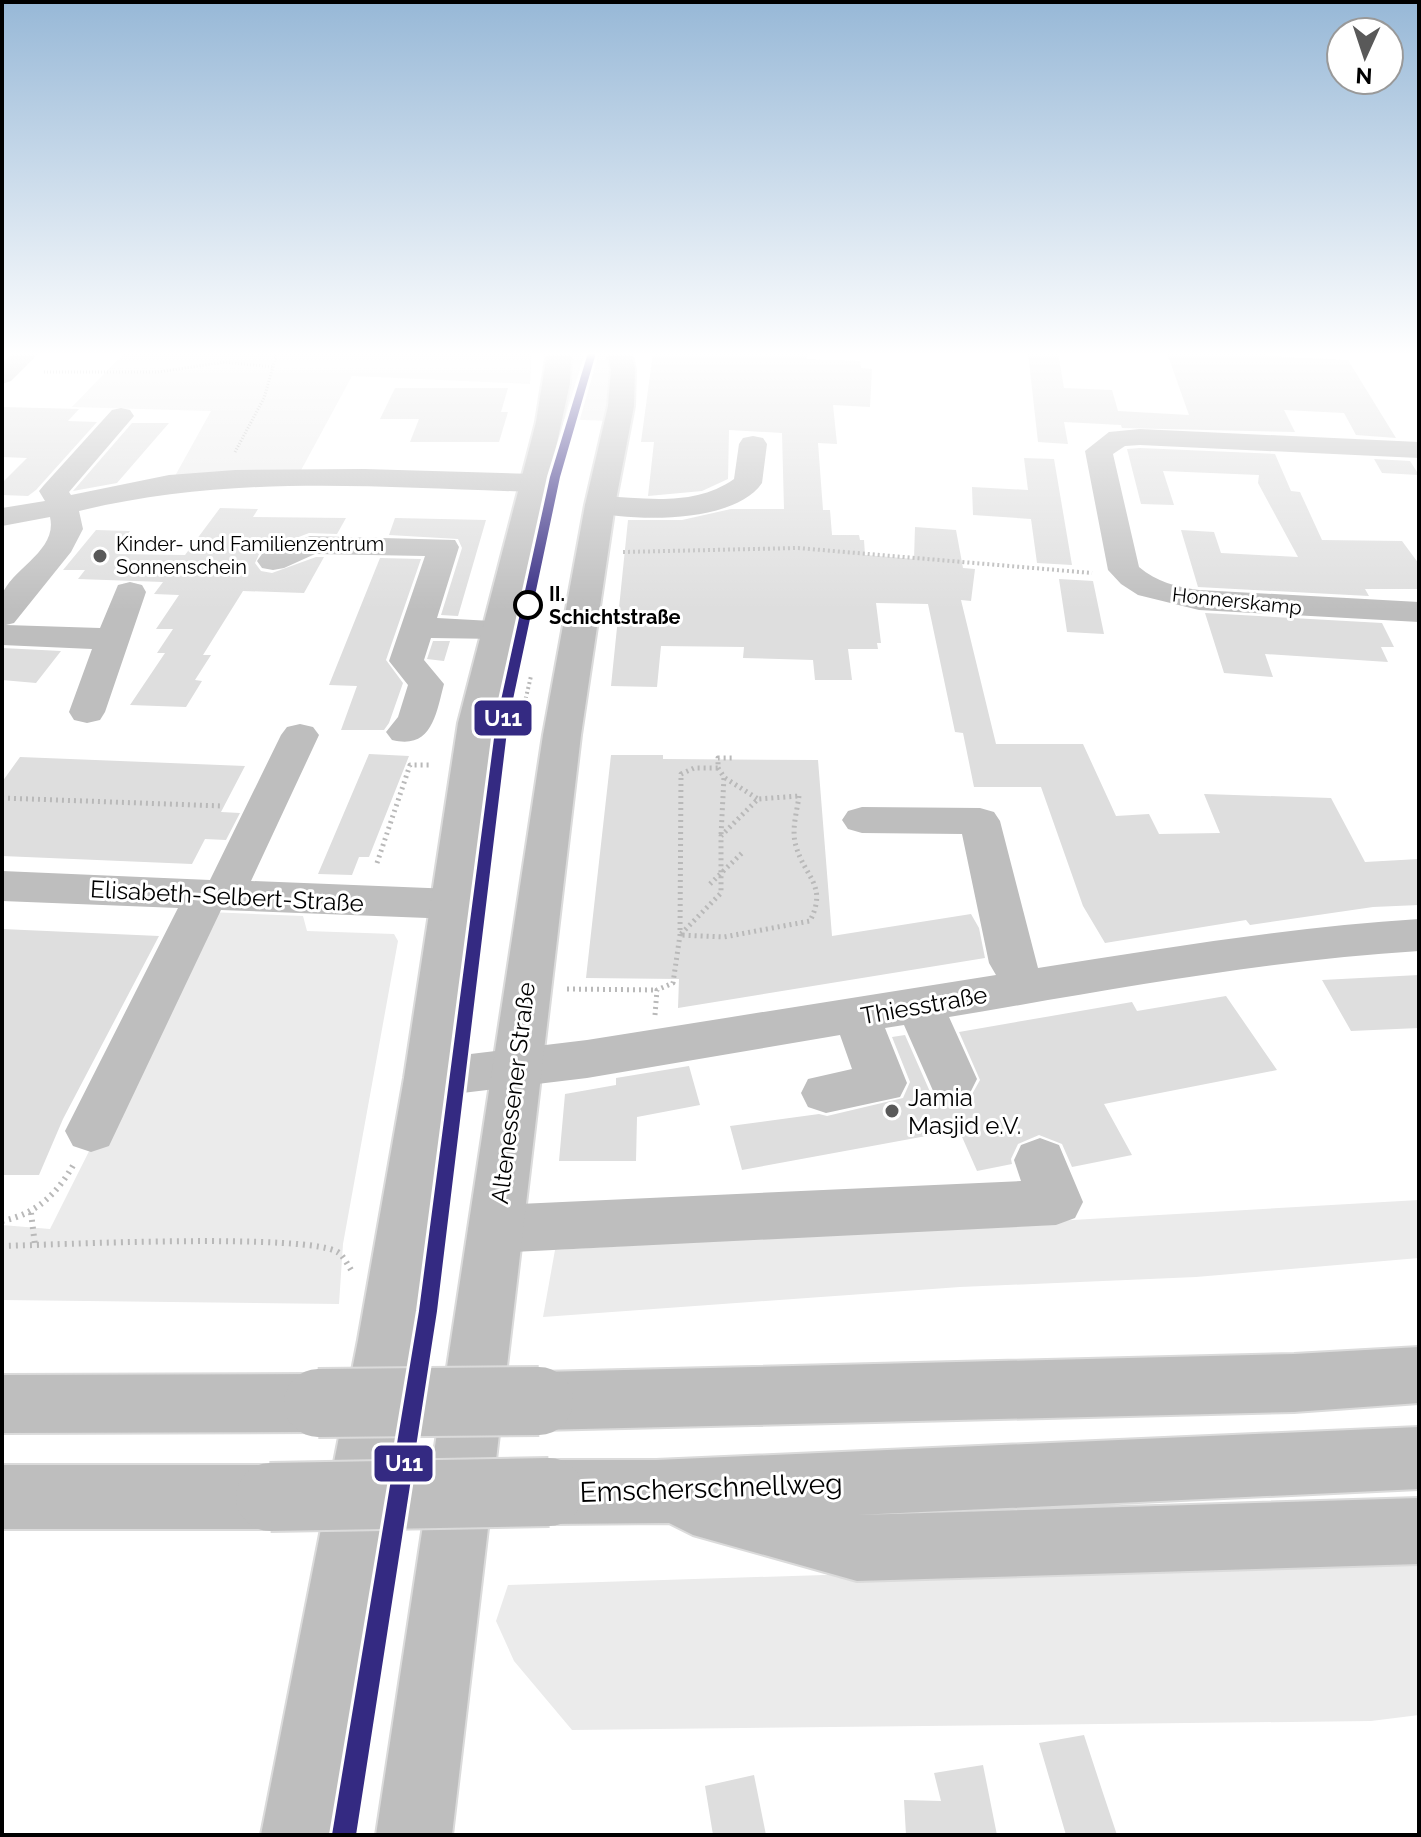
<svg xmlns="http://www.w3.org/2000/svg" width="1421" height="1837" font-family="Raleway,sans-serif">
  <rect width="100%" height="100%" fill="#fff"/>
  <path fill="#ebebeb" d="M 124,353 L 532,353 L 530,384 L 352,376 L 299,474 L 175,476 L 211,411 L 72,407 Z
    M 570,353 L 608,353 L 612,369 L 608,421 L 561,419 Z
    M 209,912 L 303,916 L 307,931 L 394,934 L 398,941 L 343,1244 L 339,1304 L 2,1300 L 2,1225 L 50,1229 Z
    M 1419,1200 L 1419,1258 L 1196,1277 L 960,1287 L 543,1317 L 555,1250 Z
    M 1419,1556 L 1419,1715 L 1371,1721 L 572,1730 L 514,1661 L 496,1621 L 508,1585 Z"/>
  <path fill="#dedede" d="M 653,353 L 808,353 L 807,359 L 860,361 L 861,368 L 872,369 L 870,407 L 833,405 L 837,444 L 818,443 L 823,510 L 830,510 L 832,535 L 859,535 L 860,540 L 864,540 L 865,555 L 914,559 L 915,527 L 956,530 L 963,568 L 975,569 L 971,601 L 961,600 L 996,744 L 1083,744 L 1116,816 L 1149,814 L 1159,834 L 1220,833 L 1204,794 L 1331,798 L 1365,862 L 1419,859 L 1419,905 L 1373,907 L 1250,925 L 1246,920 L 1105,943 L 1083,906 L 1041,787 L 974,787 L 963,733 L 955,732 L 928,604 L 876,603 L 881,643 L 877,643 L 878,649 L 848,649 L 852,680 L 815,680 L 813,660 L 743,658 L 744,647 L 661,646 L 657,687 L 611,686 L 628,520 L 682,520 L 731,509 L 784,509 L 782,433 L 729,430 L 728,479 L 702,491 L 648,496 L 654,442 L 641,442 Z
    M 1028,353 L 1058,353 L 1064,388 L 1112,390 L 1118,411 L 1189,415 L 1167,353 L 1267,353 L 1268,356 L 1348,360 L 1396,438 L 1356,435 L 1344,413 L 1284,410 L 1295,432 L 1122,428 L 1121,425 L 1064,422 L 1068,444 L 1038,442 Z
    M 395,388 L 508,388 L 501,412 L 508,412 L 499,442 L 410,442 L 419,419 L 380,419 Z
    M 2,407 L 79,409 L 68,421 L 97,422 L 36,490 L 28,496 L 2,495 L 2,483 L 27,458 L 2,457 Z
    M 132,423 L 169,423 L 117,483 L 73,491 Z
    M 1140,448 L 1275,454 L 1291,491 L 1300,492 L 1322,540 L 1402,541 L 1419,564 L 1419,589 L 1365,589 L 1369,596 L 1198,587 L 1181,530 L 1214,532 L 1221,553 L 1298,557 L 1258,483 L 1259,475 L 1163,471 L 1174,505 L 1141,504 L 1127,449 Z
    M 1024,458 L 1054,459 L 1072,565 L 1037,563 L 1031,519 L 973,515 L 972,487 L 1028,490 Z
    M 1374,459 L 1410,461 L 1419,475 L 1382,473 Z
    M 220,508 L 258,509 L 253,517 L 346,518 L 337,534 L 309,533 L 260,552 L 255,563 L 261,571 L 272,573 L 316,557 L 324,557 L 304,593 L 243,591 L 203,655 L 211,655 L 195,680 L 202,681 L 186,707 L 130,705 L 165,653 L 157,653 L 173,629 L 156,629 L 179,595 L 154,594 L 163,582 L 78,579 L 85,570 L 63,570 L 96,530 L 130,531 L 121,543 L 126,543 L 117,554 L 185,555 Z
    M 395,518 L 486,520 L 458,616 L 441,615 L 462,548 L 458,539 L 389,535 Z
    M 380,558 L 421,559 L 386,660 L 403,683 L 389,723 L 384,730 L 341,730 L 357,686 L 329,685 Z
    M 1059,579 L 1093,581 L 1104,634 L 1067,632 Z
    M 1205,613 L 1382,623 L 1394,647 L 1381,647 L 1388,662 L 1265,654 L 1273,677 L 1224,673 Z
    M 433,641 L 450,641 L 444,661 L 427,659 Z
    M 2,648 L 61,651 L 36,683 L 2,680 Z
    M 369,754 L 409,756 L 369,857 L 359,857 L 352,875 L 318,874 Z
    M 611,755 L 663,755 L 663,759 L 818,760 L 832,936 L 971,914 L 979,928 L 985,958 L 678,1008 L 679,979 L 586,978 Z
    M 20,757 L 245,766 L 221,812 L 240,813 L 226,840 L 205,839 L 192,864 L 2,856 L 2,782 Z
    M 2,929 L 159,936 L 63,1119 L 39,1175 L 2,1175 Z
    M 1419,975 L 1419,1028 L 1351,1031 L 1322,980 Z
    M 1226,996 L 1277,1070 L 1104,1104 L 1132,1155 L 1072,1167 L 1062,1144 L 1039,1135 L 1018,1144 L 1011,1159 L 1012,1164 L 977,1171 L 959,1130 L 742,1170 L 730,1126 L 819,1114 L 827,1116 L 903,1098 L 910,1082 L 892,1037 L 905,1035 L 931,1094 L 953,1101 L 971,1096 L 980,1080 L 959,1032 L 1132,1002 L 1137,1011 Z
    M 689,1066 L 700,1105 L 637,1117 L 636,1161 L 559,1161 L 565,1094 L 616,1085 L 616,1078 Z
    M 1084,1735 L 1102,1790 L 1117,1835 L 1066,1835 L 1039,1743 Z
    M 983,1765 L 997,1835 L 906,1835 L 904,1800 L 941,1801 L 934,1773 Z
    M 754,1775 L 766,1835 L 713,1835 L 705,1786 Z"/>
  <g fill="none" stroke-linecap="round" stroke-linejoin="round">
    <g stroke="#dbdbdb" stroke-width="4">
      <path id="major" d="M 547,353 L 571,353 L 570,383 L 496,723 L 454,1078 L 416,1340 L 337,1835 L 261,1835 L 358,1340 L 404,1078 L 458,723 L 536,422 Z
        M 607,353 L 631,353 L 635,369 L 634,406 L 615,505 L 581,735 L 452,1835 L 376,1835 L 543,735 L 585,505 L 608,406 L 611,369 Z"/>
    </g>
    <g stroke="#dbdbdb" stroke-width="4">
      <path id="highway" d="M 1419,1347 L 1419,1403 L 1294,1412 L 539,1430 L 517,1422 L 509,1401 L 517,1380 L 539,1372 L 1294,1354 Z
        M 318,1374 L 340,1382 L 348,1403 L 340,1424 L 318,1432 L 2,1433 L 2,1375 Z
        M 1419,1427 L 1419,1489 L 857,1515 L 1419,1498 L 1419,1564 L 857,1581 L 693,1535 L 669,1523 L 549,1524 L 526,1515 L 517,1492 L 526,1469 L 549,1460 L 656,1460 Z
        M 2,1465 L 270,1465 L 293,1474 L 302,1497 L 293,1520 L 270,1529 L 2,1529 Z"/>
    </g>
    <path stroke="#b9b9b9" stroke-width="3" stroke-dasharray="1 2" stroke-linecap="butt" d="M 44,372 L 158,372 L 225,362 L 274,367
      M 235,452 L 264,398 L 277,353"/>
    <path stroke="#b9b9b9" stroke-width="4" stroke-dasharray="2 3" stroke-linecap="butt" d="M 623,552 L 798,548 L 1092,573
      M 520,723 L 531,676"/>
    <path stroke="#b9b9b9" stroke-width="5" stroke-dasharray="2 4" stroke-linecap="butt" d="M 718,768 L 724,777 L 721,835
      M 725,778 L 758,799
      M 799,796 C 797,812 791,830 796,846 C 805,878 828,885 810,921 L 724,937 L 680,935 L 721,893 L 721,836 L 758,799 Z
      M 2,798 L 223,806
      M 377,863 L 410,765 L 431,765
      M 710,884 L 743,852
      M 567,989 L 657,990
      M 655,1015 L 657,990 L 673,983 L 680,935 L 681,774 L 694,768 L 718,768 L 718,758 L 732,758"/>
    <path stroke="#b9b9b9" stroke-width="6" stroke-dasharray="2 5" stroke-linecap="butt" d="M 31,1213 L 35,1245
      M 2,1221 C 37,1214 58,1193 75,1162
      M 2,1246 C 51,1245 312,1232 339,1253 C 344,1257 349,1267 353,1273"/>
    <path fill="#bebebe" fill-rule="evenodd" d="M 13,353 L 39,353 L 11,381 L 2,384 L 2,363 Z
      M 121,408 L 130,410 L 134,416 L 69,492 L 71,495 L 169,475 L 235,470 L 364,469 L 534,474 L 544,477 L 548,483 L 544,489 L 534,492 C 377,487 233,474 79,511 L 83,529 L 71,552 L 14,623 L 6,625 L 100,628 L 118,585 L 130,582 L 142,585 L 146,592 L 105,712 L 100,720 L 87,723 L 74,720 L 69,712 L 92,649 L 2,645 C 2,631 0,607 2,595 C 12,568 58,551 50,517 L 2,526 L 2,508 L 45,501 L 39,491 L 44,485 L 112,410 Z
      M 1140,429 L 1419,442 L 1419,458 L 1140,445 L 1125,446 L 1113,454 L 1139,567 C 1157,582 1176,587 1199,590 L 1419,602 L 1419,622 L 1199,610 L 1138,595 L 1121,584 L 1108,570 L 1085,451 L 1109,432 Z
      M 753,436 L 763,438 L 767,444 L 762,483 C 734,524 633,522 590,511 L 585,505 L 590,499 L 600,496 C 646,498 694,507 734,479 L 739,444 L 743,438 Z
      M 310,536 L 455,540 L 459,547 L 437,618 L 511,622 L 516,629 L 511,636 L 499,639 L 431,638 L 424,660 L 444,684 C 436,714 432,750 392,740 L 386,732 L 398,717 L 408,685 L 389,661 L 425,556 L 315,554 L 284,568 L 273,570 L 262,568 L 257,561 L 262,554 Z
      M 300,724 L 313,727 L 319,735 L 251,881 L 453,889 L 468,893 L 475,904 L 468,915 L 453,919 L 221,910 L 109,1146 L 91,1152 L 73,1146 L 65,1131 L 178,908 L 2,901 L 2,871 L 210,880 L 281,735 L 287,727 Z
      M 862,807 L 980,808 L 994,812 L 1000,821 L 1038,968 C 1165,948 1291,927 1419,919 L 1419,951 C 1260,961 1105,991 949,1017 L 977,1079 L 970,1093 L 952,1098 L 934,1093 L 904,1025 L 885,1028 L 907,1083 L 900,1097 L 826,1113 L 808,1107 L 801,1093 L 808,1079 L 852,1069 L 840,1035 L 587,1078 L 429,1097 L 411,1092 L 404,1078 L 411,1064 L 429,1059 L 587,1040 L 996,975 L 989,963 L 962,834 L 862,833 L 848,829 L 842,820 L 848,811 Z
      M 1040,1138 L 1059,1145 L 1083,1202 L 1075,1218 L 1056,1225 L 495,1253 L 476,1246 L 468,1229 L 476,1212 L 495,1205 L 1021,1181 L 1014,1160 L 1021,1145 Z"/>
    <use href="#major" fill="#bebebe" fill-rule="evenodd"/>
    <use href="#highway" fill="#bebebe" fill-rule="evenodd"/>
    <g stroke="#dbdbdb" stroke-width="72" stroke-linecap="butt">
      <path id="highway-bridge" d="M 318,1403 L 539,1401
        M 270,1497 L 549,1492"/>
    </g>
    <use href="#highway-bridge" stroke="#bebebe" stroke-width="68"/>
    <g stroke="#fff" stroke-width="6">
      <path id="metro-1" d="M 588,353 L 596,353 L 560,477 L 508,723 L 437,1311 L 356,1835 L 332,1835 L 419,1311 L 496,723 L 550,477 Z"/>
    </g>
    <use href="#metro-1" fill="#342a82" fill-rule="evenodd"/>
  </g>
  <linearGradient id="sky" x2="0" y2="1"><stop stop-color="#97b8d7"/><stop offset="0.58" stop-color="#fff"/><stop offset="1" stop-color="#fff" stop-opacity="0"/></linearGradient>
  <rect width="1421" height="610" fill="url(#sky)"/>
  <g fill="#595959" stroke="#fff" stroke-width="3">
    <circle cx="100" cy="556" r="8"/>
    <circle cx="892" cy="1111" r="8"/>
  </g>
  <circle fill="#fff" stroke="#000" stroke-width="4" cx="528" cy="605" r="13"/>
  <g text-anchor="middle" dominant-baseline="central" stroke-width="6" stroke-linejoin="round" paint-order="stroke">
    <g font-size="20" fill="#000" stroke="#fff" text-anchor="start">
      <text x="116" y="544">Kinder- und Familienzentrum<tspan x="116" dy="23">Sonnenschein</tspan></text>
    </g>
    <g font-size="20" font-weight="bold" fill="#000" stroke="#fff" text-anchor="start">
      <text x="549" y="594">II.<tspan x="549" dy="23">Schichtstraße</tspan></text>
    </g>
    <g font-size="20" fill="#000" stroke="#fff">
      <text transform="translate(1237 601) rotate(6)">Honnerskamp</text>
    </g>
    <g font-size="24" fill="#000" stroke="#fff">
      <text transform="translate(227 896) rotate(3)">Elisabeth-Selbert-Straße</text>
      <text transform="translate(924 1005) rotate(-10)">Thiesstraße</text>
      <text transform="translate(513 1093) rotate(-83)">Altenessener Straße</text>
    </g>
    <g font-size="24" fill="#000" stroke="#fff" text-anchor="start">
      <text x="908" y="1097">Jamia<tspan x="908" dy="28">Masjid e.V.</tspan></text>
    </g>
    <g font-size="28" fill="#000" stroke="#fff">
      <text transform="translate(711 1488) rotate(-2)">Emscherschnellweg</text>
    </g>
  </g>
  <g stroke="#fff" stroke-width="3">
    <rect x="473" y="699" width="60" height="38" rx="8" fill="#342a82"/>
    <rect x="373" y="1444" width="61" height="39" rx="8" fill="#342a82"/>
  </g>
  <g font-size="22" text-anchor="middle" font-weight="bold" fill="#fff">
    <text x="503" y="726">U11</text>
    <text x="404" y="1471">U11</text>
  </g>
  <rect width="1421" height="1837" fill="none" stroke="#000000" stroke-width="8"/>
  <g transform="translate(1365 56) rotate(183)"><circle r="38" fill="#ffffff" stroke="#999999" stroke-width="2"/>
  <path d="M0-6L14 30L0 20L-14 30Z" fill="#595959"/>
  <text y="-12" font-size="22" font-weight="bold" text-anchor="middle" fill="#000000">N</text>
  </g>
</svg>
